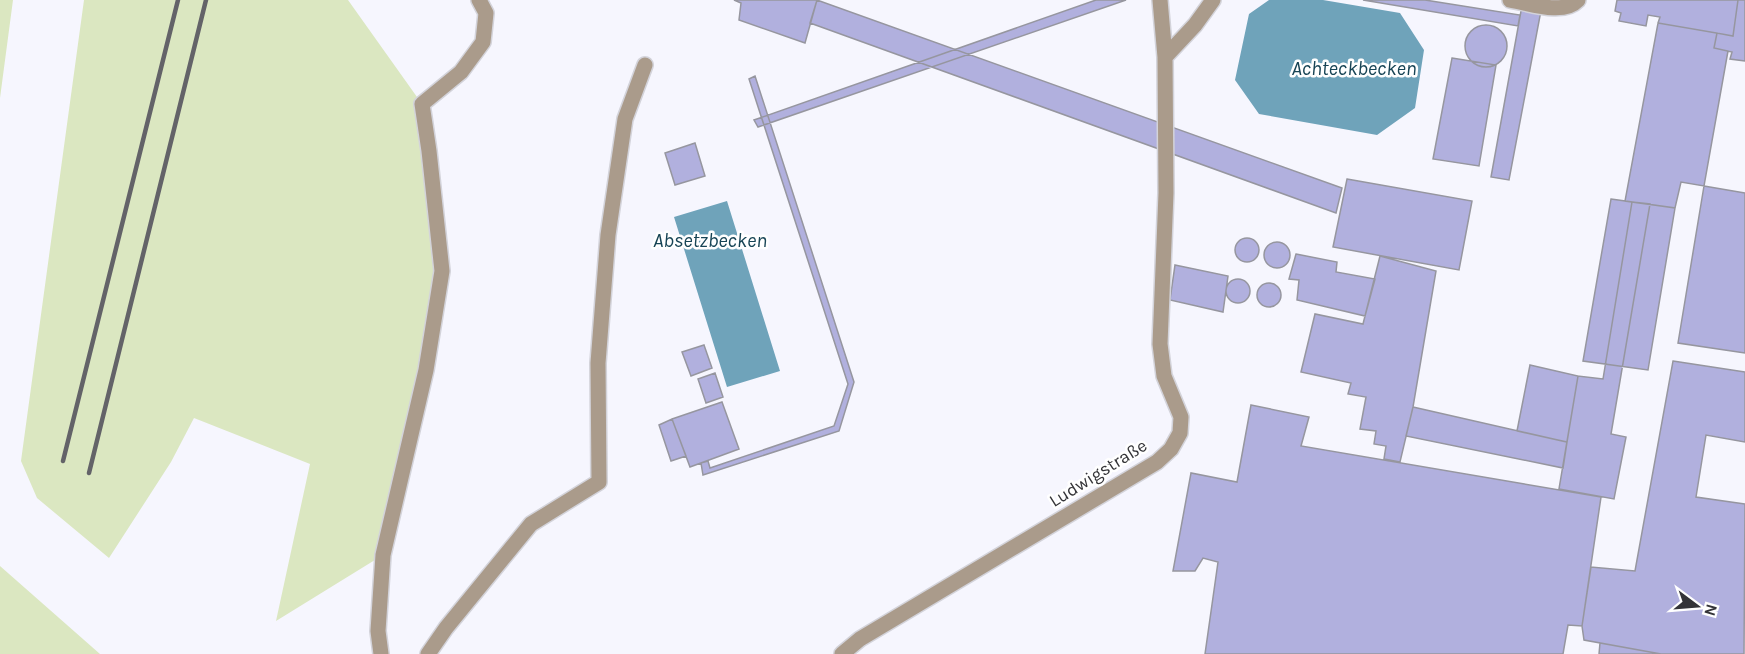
<svg xmlns="http://www.w3.org/2000/svg" width="1745" height="654" font-family="Karla,sans-serif">
  <rect width="100%" height="100%" fill="#f6f6fe"/>
  <path fill="#dbe7c1" d="M 0,0 L 13,0 L 0,98 Z
    M 84,0 L 348,0 L 422,104 L 442,271 L 383,555 L 276,621 L 310,464 L 194,418 L 171,462 L 109,558 L 37,498 L 21,461 Z
    M 0,566 L 100,654 L 0,654 Z"/>
  <path fill="#6fa3ba" d="M 1269,0 L 1323,0 L 1400,13 L 1424,50 L 1415,108 L 1377,135 L 1259,114 L 1235,80 L 1249,14 Z
    M 727,201 L 780,371 L 727,387 L 674,217 Z"/>
  <path fill="#b1b0de" stroke="#96969f" stroke-width="1.5" d="M 734,0 L 817,0 L 805,43 L 739,20 L 741,3 Z
    M 817,0 L 1342,188 L 1336,213 L 810,23 Z
    M 1096,0 L 1126,0 L 758,127 L 754,120 Z
    M 1363,0 L 1425,0 L 1520,15 L 1518,26 Z
    M 1523,0 L 1543,0 L 1509,180 L 1491,177 Z
    M 1617,0 L 1738,0 L 1733,36 L 1658,23 L 1660,17 L 1648,15 L 1646,26 L 1619,21 L 1621,13 L 1615,11 Z
    M 1738,0 L 1745,0 L 1745,61 L 1730,59 L 1732,52 L 1714,48 L 1717,33 L 1733,36 Z
    M 1658,23 L 1717,33 L 1714,48 L 1728,51 L 1704,186 L 1681,182 L 1675,208 L 1625,201 Z
    M1465 46a21 21 0 1 1 42 0a21 21 0 1 1-42 0Z
    M 1452,58 L 1496,65 L 1479,166 L 1433,159 Z
    M 755,76 L 854,382 L 839,431 L 703,475 L 701,463 L 708,461 L 710,468 L 834,426 L 848,384 L 749,79 Z
    M 695,143 L 705,176 L 675,185 L 665,153 Z
    M 1347,179 L 1472,201 L 1459,270 L 1333,247 Z
    M 1704,186 L 1745,193 L 1745,353 L 1678,343 Z
    M 1611,199 L 1675,208 L 1648,370 L 1583,361 Z
    M 1632,202 L 1650,204 L 1611,434 L 1626,437 L 1614,499 L 1559,489 L 1578,376 L 1603,379 Z
    M1235 250a12 12 0 1 1 24 0a12 12 0 1 1-24 0Z
    M1264 255a13 13 0 1 1 26 0a13 13 0 1 1-26 0Z
    M 1296,254 L 1337,262 L 1336,272 L 1375,279 L 1365,316 L 1297,300 L 1299,280 L 1289,279 Z
    M 1380,256 L 1436,271 L 1413,407 L 1400,462 L 1384,459 L 1386,446 L 1374,444 L 1376,431 L 1360,429 L 1366,397 L 1348,394 L 1351,383 L 1301,372 L 1315,314 L 1363,324 Z
    M 1175,265 L 1228,276 L 1223,312 L 1170,300 Z
    M1226 291a12 12 0 1 1 24 0a12 12 0 1 1-24 0Z
    M1257 295a12 12 0 1 1 24 0a12 12 0 1 1-24 0Z
    M 704,345 L 712,368 L 691,376 L 682,352 Z
    M 1673,361 L 1745,372 L 1745,442 L 1706,435 L 1696,497 L 1745,504 L 1744,654 L 1661,654 L 1584,640 L 1582,626 L 1591,567 L 1635,571 Z
    M 1530,365 L 1578,376 L 1567,442 L 1517,431 Z
    M 715,373 L 723,397 L 706,403 L 698,379 Z
    M 722,402 L 739,449 L 690,467 L 672,419 Z
    M 1251,405 L 1309,417 L 1301,446 L 1601,497 L 1582,626 L 1568,625 L 1563,654 L 1205,654 L 1218,562 L 1203,558 L 1195,571 L 1173,571 L 1191,473 L 1237,482 Z
    M 1413,407 L 1567,442 L 1563,468 L 1406,436 Z
    M 672,419 L 686,456 L 671,461 L 659,425 Z
    M 1600,643 L 1661,654 L 1599,654 Z"/>
  <g fill="none" stroke-linecap="round" stroke-linejoin="round">
    <g stroke="#d3d3da" stroke-width="18">
      <path id="service" d="M 1510,0 C 1529,3 1563,16 1578,0
        M 1165,57 L 1195,25 L 1213,0
        M 381,654 L 378,631 L 383,555 L 426,370 L 442,271 L 429,151 L 422,104 L 461,72 L 483,42 L 486,13 L 479,0
        M 428,654 L 446,628 L 531,524 L 599,482 L 598,363 L 608,235 L 625,119 L 645,65
        M 842,654 L 860,639 L 1157,462 L 1171,449 L 1180,433 L 1181,417 L 1164,376 L 1160,344 L 1166,193 L 1165,57 L 1160,0"/>
    </g>
    <use href="#service" stroke="#aa9b8b" stroke-width="15"/>
    <path stroke="#636368" stroke-width="4.5" d="M 63,461 L 178,0
      M 89,473 L 206,0"/>
  </g>
  <g text-anchor="middle" dominant-baseline="central" stroke-width="5" stroke-linejoin="round" paint-order="stroke">
    <g font-size="18" fill="#343438" stroke="#fff">
      <text transform="translate(1098 473) rotate(-32)">Ludwigstraße</text>
    </g>
    <g font-size="20" font-style="italic" fill="#174455" stroke="#fff">
      <text x="1354" y="68">Achteckbecken</text>
      <text x="710" y="240">Absetzbecken</text>
    </g>
  </g>
  <g transform="translate(1697 606) rotate(106)" stroke="#ffffff" stroke-width="4.5" paint-order="stroke">
  <path d="M0-4.5L10 22L0 15L-10 22Z" fill="#343438"/>
  <text y="-9" font-size="16" font-weight="bold" text-anchor="middle" fill="#343438">N</text>
  </g>
</svg>
